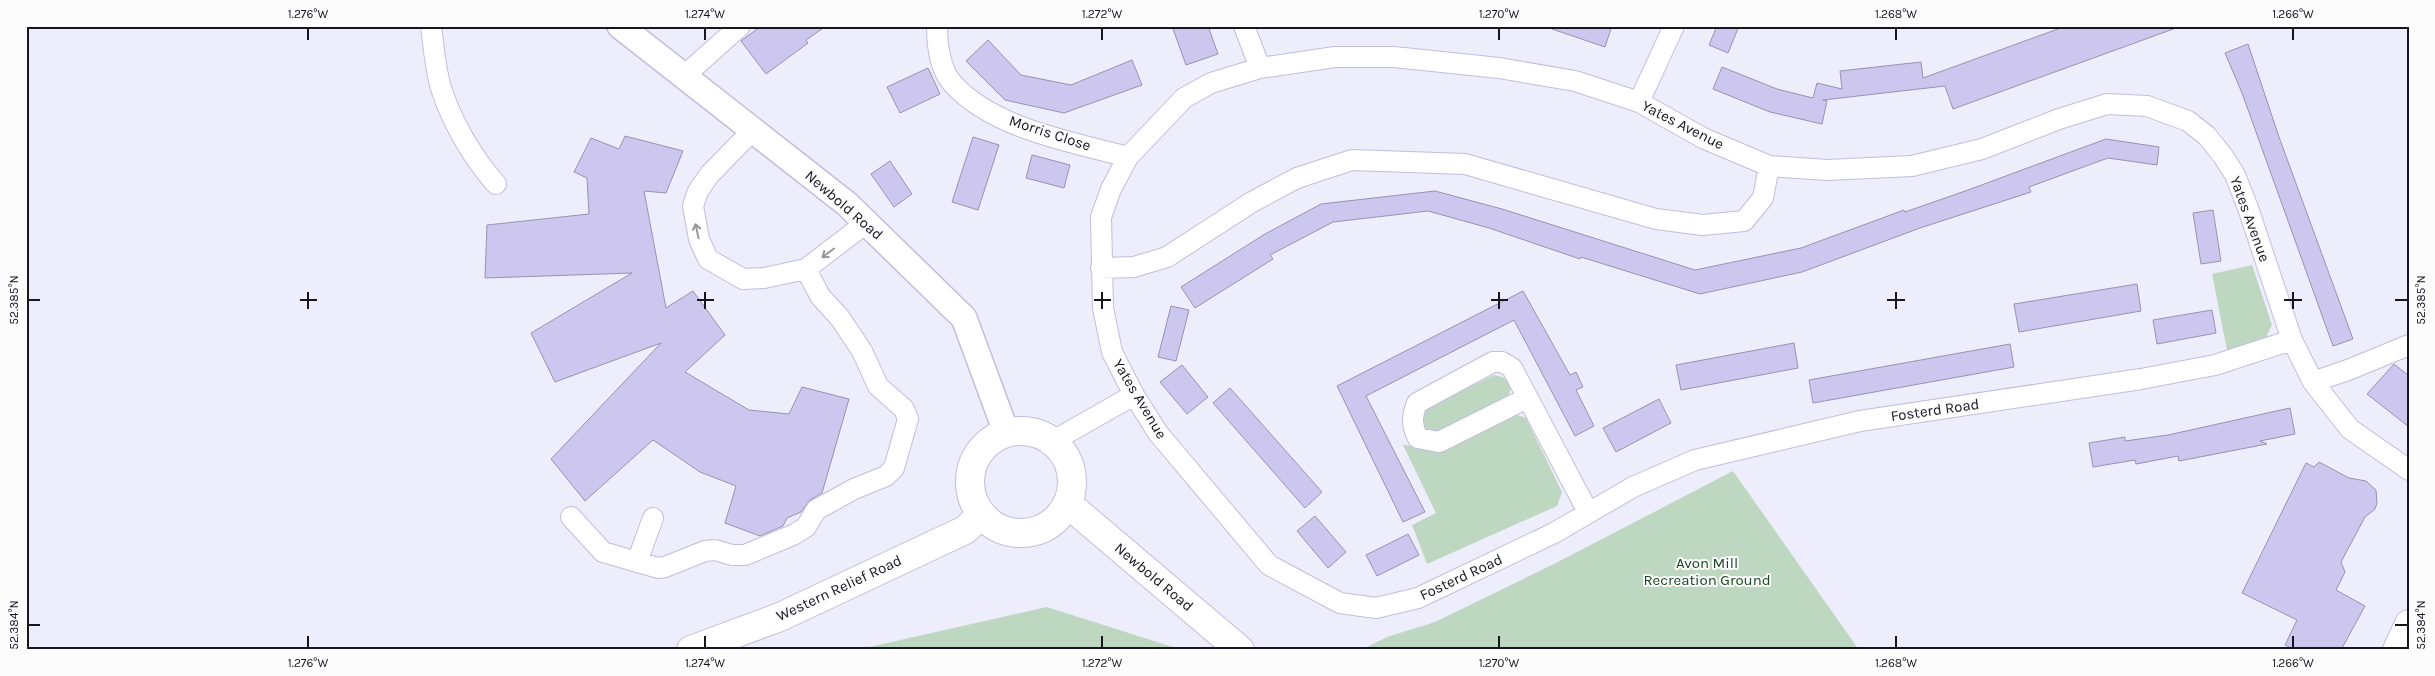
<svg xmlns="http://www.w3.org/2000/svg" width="2435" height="676" font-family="Karla,sans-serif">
  <rect width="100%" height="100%" fill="#eeedfb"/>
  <path fill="#bed7c0" d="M 2252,265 L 2272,325 L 2266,337 L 2227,350 L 2212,274 Z
    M 1494,375 L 1503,377 L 1511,386 L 1509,396 L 1435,433 L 1425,430 L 1420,424 L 1424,410 Z
    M 1512,413 L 1526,418 L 1562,492 L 1557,506 L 1427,564 L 1412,525 L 1436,513 L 1403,445 L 1444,449 Z
    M 1733,471 L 1859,650 L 1361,650 L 1387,637 L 1435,622 L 1554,564 Z
    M 1047,607 L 1182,650 L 856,650 Z"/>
  <path fill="#cdc7f0" stroke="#9692b1" d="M 761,26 L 826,26 L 806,40 L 808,43 L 766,74 L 741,41 Z
    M 1172,26 L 1208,26 L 1218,54 L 1186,65 Z
    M 1553,26 L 1612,26 L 1605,47 L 1552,29 Z
    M 1717,26 L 1739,26 L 1728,53 L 1709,45 Z
    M 2066,26 L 2176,26 L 2176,28 L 1953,109 L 1945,86 L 1823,100 L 1827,101 L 1822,124 L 1770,112 L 1713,89 L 1722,67 L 1777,89 L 1813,98 L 1817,83 L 1842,89 L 1840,71 L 1921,62 L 1923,78 Z
    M 988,40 L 1021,75 L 1071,85 L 1132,60 L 1142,85 L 1064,113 L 1005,100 L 966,61 Z
    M 2248,44 L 2279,137 L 2353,339 L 2333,346 L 2242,93 L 2225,53 Z
    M 928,68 L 940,94 L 900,113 L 887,87 Z
    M 625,136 L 683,151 L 666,193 L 644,191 L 666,308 L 693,291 L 725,335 L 685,372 L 749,410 L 789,414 L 802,387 L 849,399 L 822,493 L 810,500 L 801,512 L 787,518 L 783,526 L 760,536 L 725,523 L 736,486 L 700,472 L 653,440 L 585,501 L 551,459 L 661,343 L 555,382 L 531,333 L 632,273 L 485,278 L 487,225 L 589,214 L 587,178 L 574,172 L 591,138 L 619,149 Z
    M 973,137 L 999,145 L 978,210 L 952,202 Z
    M 2106,139 L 2159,147 L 2157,165 L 2108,158 L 2029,187 L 2031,192 L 1920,228 L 1802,272 L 1700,294 L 1581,257 L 1580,259 L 1489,228 L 1428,211 L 1333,222 L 1270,255 L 1273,259 L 1195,308 L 1181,287 L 1265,234 L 1321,204 L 1435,191 L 1502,209 L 1695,270 L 1801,248 L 1904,210 L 1905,212 L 1968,190 Z
    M 1032,155 L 1070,165 L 1064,188 L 1026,178 Z
    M 890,161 L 912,194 L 894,207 L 871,174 Z
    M 2213,210 L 2221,261 L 2201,264 L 2193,213 Z
    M 2137,284 L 2141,311 L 2019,332 L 2014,304 Z
    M 1523,291 L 1570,375 L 1576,372 L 1583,387 L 1576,390 L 1594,426 L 1575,436 L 1514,320 L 1366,396 L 1425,512 L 1403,522 L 1337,386 Z
    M 1171,306 L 1189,310 L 1176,361 L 1158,357 Z
    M 2212,310 L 2216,333 L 2157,344 L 2153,320 Z
    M 1794,343 L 1798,368 L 1681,390 L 1676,365 Z
    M 2010,344 L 2014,367 L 1813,403 L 1809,380 Z
    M 2394,364 L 2409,376 L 2409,427 L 2367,394 Z
    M 1182,365 L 1208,397 L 1187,414 L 1160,382 Z
    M 1230,388 L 1322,492 L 1305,508 L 1213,403 Z
    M 1659,399 L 1671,423 L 1616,452 L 1603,428 Z
    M 2290,408 L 2295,434 L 2260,441 L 2267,444 L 2179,461 L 2178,456 L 2136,464 L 2135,460 L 2093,467 L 2089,443 L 2125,437 L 2125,441 L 2168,435 Z
    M 2319,462 L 2349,478 L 2366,481 L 2376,490 L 2377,503 L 2375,509 L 2365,517 L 2341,562 L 2345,572 L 2336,590 L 2365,606 L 2341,650 L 2295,650 L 2285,645 L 2297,620 L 2242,593 L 2306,463 L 2314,467 Z
    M 1315,516 L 1346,552 L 1328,568 L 1297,531 Z
    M 1408,534 L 1419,555 L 1377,576 L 1366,555 Z"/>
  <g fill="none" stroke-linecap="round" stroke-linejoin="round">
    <g stroke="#c1bdde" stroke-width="22">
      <path id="minor" d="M 431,26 C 434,48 435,70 442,91 C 453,124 473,158 496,184
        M 937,26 C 937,44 940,70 953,84 C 994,129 1072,142 1128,157
        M 1244,26 L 1260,68
        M 684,76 L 740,26
        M 1639,102 L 1674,26
        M 753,130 L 710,174 L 698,191 L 693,206 L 699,239 L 708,259 L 743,279 L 764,278 L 806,269 L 866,223
        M 1101,268 L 1134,267 L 1167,257 L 1252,202 L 1297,178 L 1352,160 L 1465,164 L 1656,219 L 1703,225 L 1744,221 L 1763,198 L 1769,166
        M 2292,340 L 2215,365 L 2141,379 L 1860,421 L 1695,460 L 1633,487 L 1554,533 L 1418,598 L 1376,608 L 1340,603 L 1269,565 L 1158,433 L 1134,395 L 1112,352 L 1103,308 L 1101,217 L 1111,189 L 1128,157 L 1184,98 L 1211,83 L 1260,68 L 1335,57 L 1394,57 L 1499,68 L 1575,81 L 1639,102 L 1703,138 L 1769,166 L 1827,170 L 1912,166 L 1982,149 L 2059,119 L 2107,104 L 2147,106 L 2188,121 L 2207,136 L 2223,156 L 2235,175 L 2248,208 L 2292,340 L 2313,382 L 2350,429 L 2409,470
        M 2313,382 L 2348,370 L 2409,345
        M 1527,398 L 1439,442 L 1418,438 C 1411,425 1412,416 1417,403 L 1493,362 L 1502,362 L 1512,368 L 1588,512
        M 1053,441 L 1134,395
        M 571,517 L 603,552 L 658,568 L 665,567 L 705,551 L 715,550 L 732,555 L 745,555 L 793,535 L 806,527 L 816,510 L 854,489 L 886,476 L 894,468 L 908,419 L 904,409 L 878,386 L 862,351 L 840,318 L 820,296 L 806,269
        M 637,562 L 653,518"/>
    </g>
    <g stroke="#c1bdde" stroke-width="28">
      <path id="major" d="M 620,26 L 847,204 L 964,318 L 1006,432"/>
    </g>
    <g stroke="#c1bdde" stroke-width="30">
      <path id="highway" d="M970 482a51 51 0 1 1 102 0a51 51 0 1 1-102 0Z
        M 1068,504 L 1240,650
        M 691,650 L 780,617 L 965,530 L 981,515
        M 2397,650 L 2409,624"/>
    </g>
    <use href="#minor" stroke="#fff" stroke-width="20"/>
    <use href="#major" stroke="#fff" stroke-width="25"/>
    <use href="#highway" stroke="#fff" stroke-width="28"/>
  </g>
  <defs><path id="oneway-shaft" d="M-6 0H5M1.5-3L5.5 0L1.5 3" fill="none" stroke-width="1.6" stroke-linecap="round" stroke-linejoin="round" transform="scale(1.25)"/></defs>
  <g stroke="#96969b">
    <use href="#oneway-shaft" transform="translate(697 231) rotate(-102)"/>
    <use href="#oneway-shaft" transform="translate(828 253) rotate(143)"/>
  </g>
  <path fill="none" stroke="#161520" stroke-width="2" d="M 308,28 L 308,40M 705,28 L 705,40M 1102,28 L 1102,40M 1499,28 L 1499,40M 1896,28 L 1896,40M 2293,28 L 2293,40M 308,292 L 308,309M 705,292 L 705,309M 1102,292 L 1102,309M 1499,292 L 1499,309M 1896,292 L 1896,309M 2293,292 L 2293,309M 28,300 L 40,300M 300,300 L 317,300M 697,300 L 714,300M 1094,300 L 1111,300M 1491,300 L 1508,300M 1887,300 L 1905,300M 2284,300 L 2302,300M 2395,300 L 2408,300M 28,625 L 40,625M 2395,625 L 2408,625M 308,636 L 308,648M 705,636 L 705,648M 1102,636 L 1102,648M 1499,636 L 1499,648M 1896,636 L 1896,648M 2293,636 L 2293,648"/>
  <g text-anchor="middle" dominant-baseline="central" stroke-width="4" stroke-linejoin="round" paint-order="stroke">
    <g font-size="15" fill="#161520" stroke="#fcfcfc">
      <text transform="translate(1683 125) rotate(27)">Yates Avenue</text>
      <text transform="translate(1050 133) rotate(18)">Morris Close</text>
      <text transform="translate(844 205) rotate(41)">Newbold Road</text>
      <text transform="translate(2250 219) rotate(70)">Yates Avenue</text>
      <text transform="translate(1140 399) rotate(59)">Yates Avenue</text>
      <text transform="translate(1935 410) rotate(-8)">Fosterd Road</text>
      <text transform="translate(1154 577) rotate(40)">Newbold Road</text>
      <text transform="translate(1461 577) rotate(-25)">Fosterd Road</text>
      <text transform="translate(839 588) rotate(-25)">Western Relief Road</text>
    </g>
    <g font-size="15" fill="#174820" stroke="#fcfcfc">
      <text x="1707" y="563">Avon Mill<tspan x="1707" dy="17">Recreation Ground</tspan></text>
    </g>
  </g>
  <rect width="2435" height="676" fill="none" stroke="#fcfcfc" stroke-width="55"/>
  <rect x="28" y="28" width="2380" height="620" fill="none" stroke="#161520" stroke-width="2"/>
  <g font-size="12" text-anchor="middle" fill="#161520">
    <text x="308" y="18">1.276°W</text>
    <text x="705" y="18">1.274°W</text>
    <text x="1102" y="18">1.272°W</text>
    <text x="1499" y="18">1.270°W</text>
    <text x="1896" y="18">1.268°W</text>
    <text x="2293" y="18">1.266°W</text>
    <text transform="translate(14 300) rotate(-90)" y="4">52.385°N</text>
    <text transform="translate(2421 300) rotate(-90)" y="4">52.385°N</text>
    <text transform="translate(14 625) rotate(-90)" y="4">52.384°N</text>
    <text transform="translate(2421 625) rotate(-90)" y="4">52.384°N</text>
    <text x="308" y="667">1.276°W</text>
    <text x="705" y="667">1.274°W</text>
    <text x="1102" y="667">1.272°W</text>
    <text x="1499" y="667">1.270°W</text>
    <text x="1896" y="667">1.268°W</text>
    <text x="2293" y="667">1.266°W</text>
  </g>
</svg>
